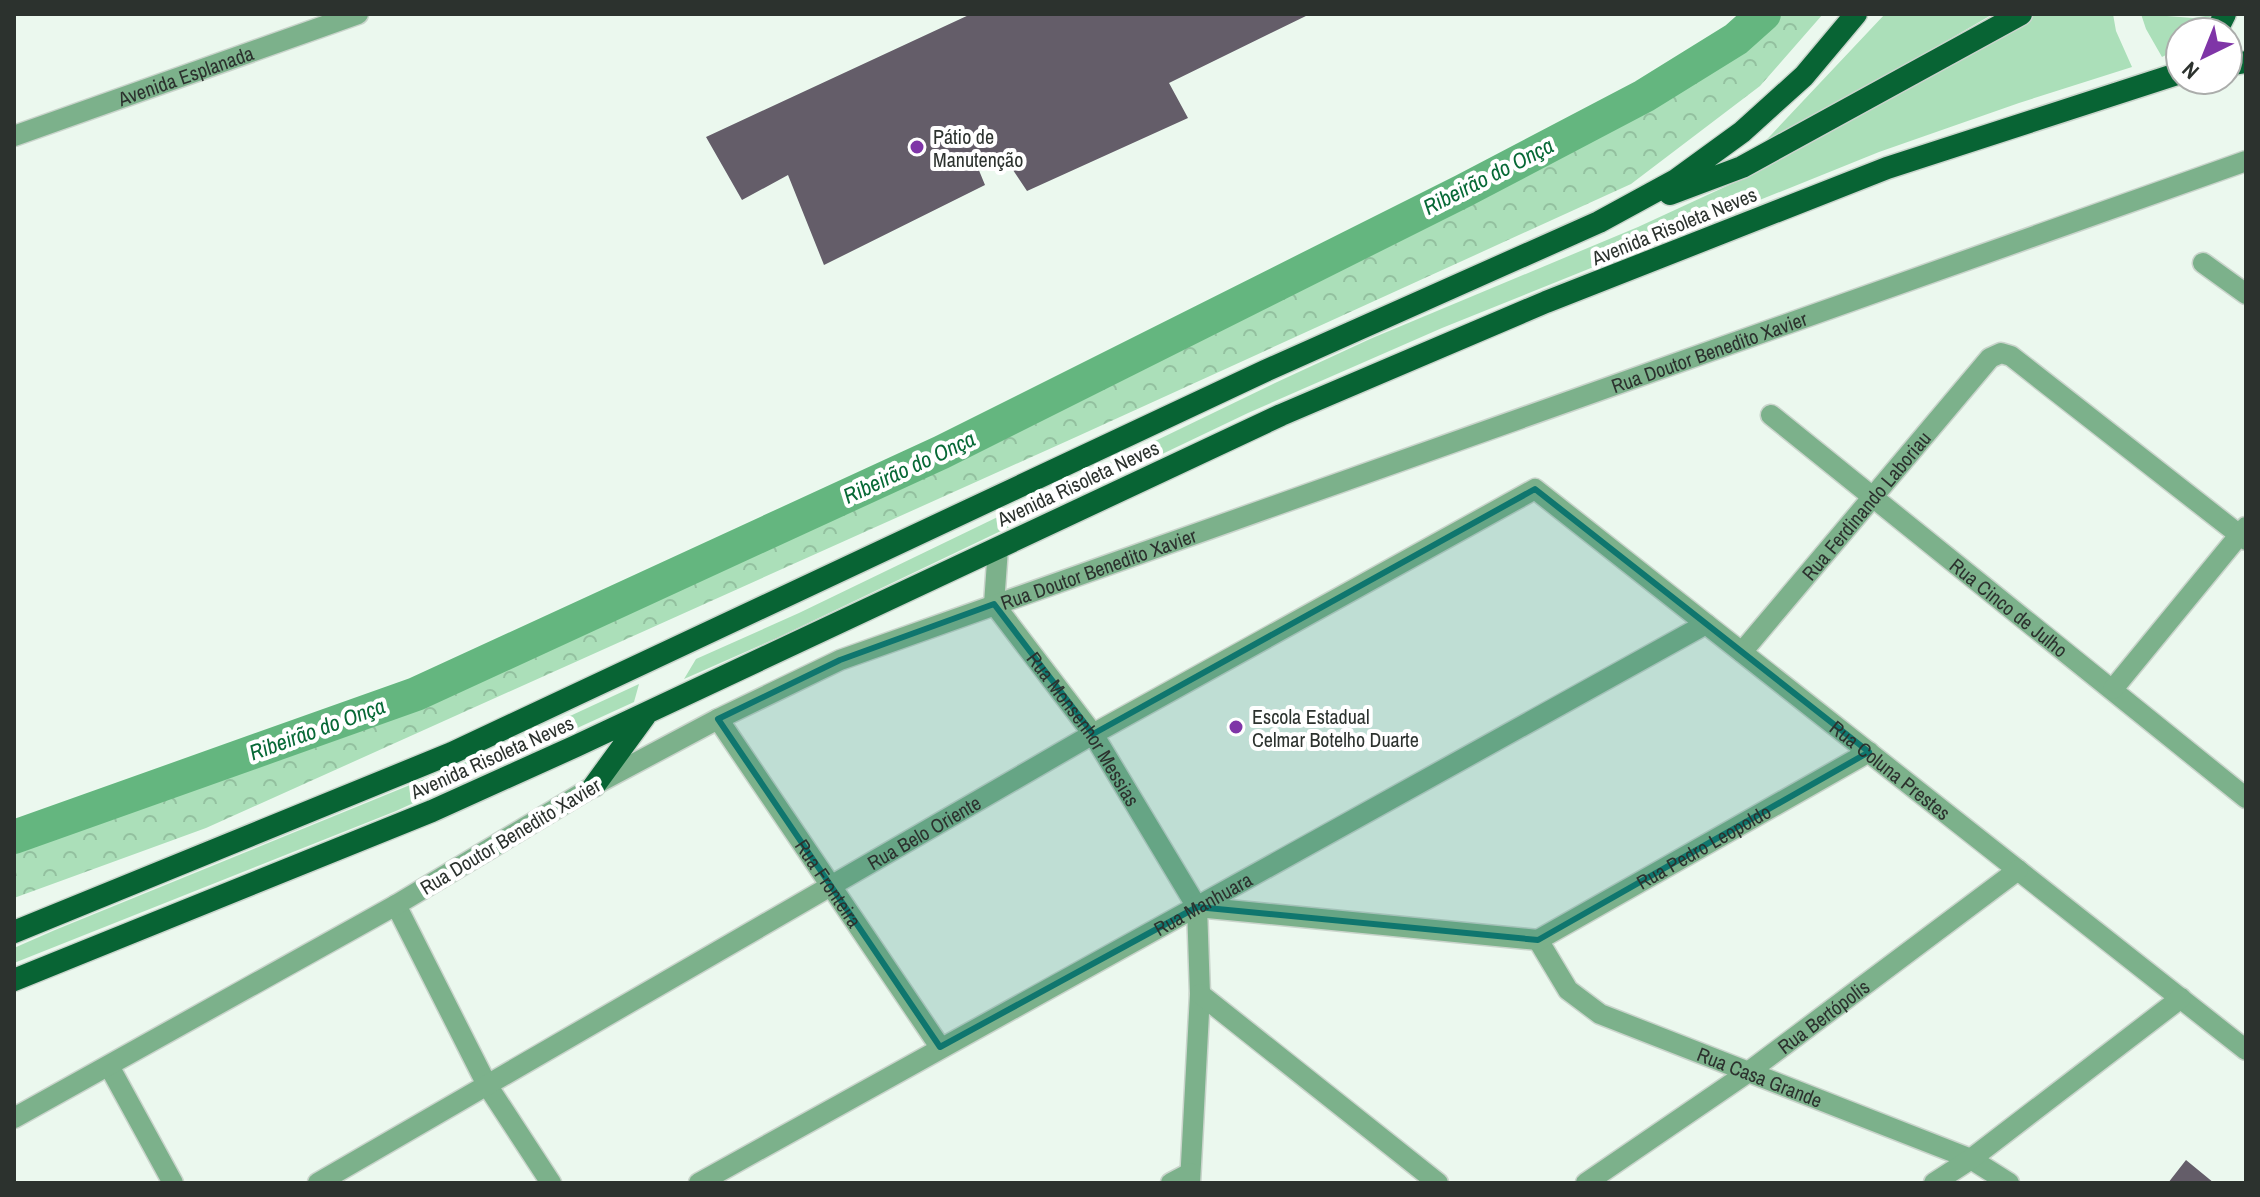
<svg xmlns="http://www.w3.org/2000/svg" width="2260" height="1197" font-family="'Archivo Narrow',sans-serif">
  <defs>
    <pattern id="forest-crowns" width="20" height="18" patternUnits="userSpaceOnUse" patternTransform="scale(2)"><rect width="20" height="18" fill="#abdfb9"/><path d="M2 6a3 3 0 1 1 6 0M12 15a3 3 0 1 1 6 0" fill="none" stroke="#93c09f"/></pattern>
  </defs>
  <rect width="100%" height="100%" fill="#ebf8ee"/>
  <path fill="#abdfb9" d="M 1885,14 L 1993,14 L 1754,153 Z
    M 2036,14 L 2113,14 L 2116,31 L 2132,67 L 2019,103 L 1879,152 L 1442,328 L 1248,413 L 777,638 L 684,679 L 696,659 L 799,613 L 1275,383 L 1370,339 L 1638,227 L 1729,185 Z
    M 2141,14 L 2193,18 L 2218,14 L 2200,32 L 2180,32 L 2180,48 L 2162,57 L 2146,29 Z
    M 639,684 L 634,702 L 396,811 L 14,963 L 14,948 L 55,930 L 503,747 Z"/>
  <path fill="url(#forest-crowns)" d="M 1773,14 L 1823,14 L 1760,86 L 1631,184 L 1076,437 L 206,828 L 14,898 L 14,844 L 388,710 L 703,569 L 1058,403 L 1601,126 L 1734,49 Z"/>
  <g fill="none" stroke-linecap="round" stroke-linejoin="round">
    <path stroke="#64b67f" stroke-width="34" d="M 14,837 L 416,694 L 942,452 L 1463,191 L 1644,96 L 1736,39 L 1764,14"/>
  </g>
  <path fill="#645d69" d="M 971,14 L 1310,14 L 1169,83 L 1188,118 L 1027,191 L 1005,158 L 978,168 L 985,185 L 824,265 L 788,175 L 742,200 L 706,137 Z
    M 2186,1160 L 2214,1183 L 2168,1183 Z"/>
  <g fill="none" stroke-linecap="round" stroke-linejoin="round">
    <g stroke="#c9d4cb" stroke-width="23">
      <g id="minor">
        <path id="s1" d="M 14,136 L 358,14"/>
        <path d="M 2203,263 L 2246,294"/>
        <path id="s2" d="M 1771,415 L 2246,798"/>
        <path id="s3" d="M 998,548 L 994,604 L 1093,734 L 1197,907 L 1200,994 L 1190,1183"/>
        <path id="s4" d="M 1742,652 L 1990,358 L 2001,353 L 2011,356 L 2246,540"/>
        <path d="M 2113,689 L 2246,527"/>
        <path id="s5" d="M 718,719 L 940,1047"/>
        <path id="s6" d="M 594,785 L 718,719 L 840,660 L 2246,161"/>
        <path d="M 396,905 L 487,1085 L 551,1183"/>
        <path d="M 1197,907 L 1538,940"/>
        <path id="s7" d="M 1538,940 L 1568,990 L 1600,1014 L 1971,1159 L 2009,1183"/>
        <path id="s8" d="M 1538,940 L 1869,752"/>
        <path d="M 1200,994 L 1438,1183"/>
        <path d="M 109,1066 L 173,1183"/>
        <path id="s9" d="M 318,1183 L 1093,734 L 1535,489 L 2246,1050"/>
        <path id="s10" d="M 699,1183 L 1706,624"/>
        <path d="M 1171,1183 L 1190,1173"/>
        <path id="s11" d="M 1586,1183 L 1747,1073 L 2018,870"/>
        <path d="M 1934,1183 L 1971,1159 L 2181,998"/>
      </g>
    </g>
    <g stroke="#c9d4cb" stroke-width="23">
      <path id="tertiary" d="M 14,1118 L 396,905 L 594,786"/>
    </g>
    <g stroke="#c9d4cb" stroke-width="25">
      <path id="trunk" d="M 2216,32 L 2225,14
        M 2228,65 L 2246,62
        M 1670,194 L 1742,167 L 2021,14
        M 594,786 L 645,716
        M 14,932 L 452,753 L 1265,371 L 1599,222 L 1676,180 L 1742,132 L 1804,76 L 1856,14
        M 14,980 L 432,811 L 576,746 L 1281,415 L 1546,302 L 1887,168 L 2180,73"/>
    </g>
    <use href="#minor" stroke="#7cb18b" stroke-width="20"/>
    <use href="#tertiary" stroke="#7cb18b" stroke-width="20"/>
    <use href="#trunk" stroke="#086434" stroke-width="22"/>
  </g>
  <path fill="#0f766e" fill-opacity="0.2" stroke="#0f766e" stroke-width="6" stroke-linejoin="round" d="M 1535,489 L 1869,752 L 1538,940 L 1197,907 L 940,1047 L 718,719 L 840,660 L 994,604 L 1093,734 Z"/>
  <g fill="#7f35a7" stroke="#fff" stroke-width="3">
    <circle cx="917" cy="147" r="8"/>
    <circle cx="1236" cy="727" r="8"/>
  </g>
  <g text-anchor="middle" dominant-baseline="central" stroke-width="8" stroke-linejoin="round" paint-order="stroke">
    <g font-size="20" fill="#2c322e" stroke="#fff">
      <text stroke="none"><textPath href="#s1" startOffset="182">Avenida Esplanada</textPath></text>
      <text transform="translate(1674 226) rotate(-22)">Avenida Risoleta Neves</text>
      <text stroke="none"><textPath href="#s6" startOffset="1198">Rua Doutor Benedito Xavier</textPath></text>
      <text transform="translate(1078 483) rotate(-25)">Avenida Risoleta Neves</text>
      <text stroke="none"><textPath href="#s4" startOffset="192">Rua Ferdinando Laboriau</textPath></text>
      <text stroke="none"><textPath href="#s6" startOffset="550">Rua Doutor Benedito Xavier</textPath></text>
      <text stroke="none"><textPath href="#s2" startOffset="306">Rua Cinco de Julho</textPath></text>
      <text stroke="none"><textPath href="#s3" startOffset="210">Rua Monsenhor Messias</textPath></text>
      <text transform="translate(492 757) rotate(-24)">Avenida Risoleta Neves</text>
      <text stroke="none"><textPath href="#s9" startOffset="1854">Rua Coluna Prestes</textPath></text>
      <text stroke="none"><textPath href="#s9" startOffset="700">Rua Belo Oriente</textPath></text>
      <text transform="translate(510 836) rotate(-31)">Rua Doutor Benedito Xavier</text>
      <text stroke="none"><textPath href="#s8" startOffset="190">Rua Pedro Leopoldo</textPath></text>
      <text stroke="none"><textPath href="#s5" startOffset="198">Rua Fronteira</textPath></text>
      <text stroke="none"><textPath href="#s10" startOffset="576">Rua Manhuara</textPath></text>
      <text stroke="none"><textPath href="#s11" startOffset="290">Rua Bertópolis</textPath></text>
      <text stroke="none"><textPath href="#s7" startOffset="270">Rua Casa Grande</textPath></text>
    </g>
    <g font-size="20" fill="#2c322e" stroke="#fff" text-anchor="start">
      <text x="933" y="136">Pátio de<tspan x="933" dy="23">Manutenção</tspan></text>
      <text x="1252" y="716">Escola Estadual<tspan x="1252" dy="23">Celmar Botelho Duarte</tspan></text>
    </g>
    <g font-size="22" font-style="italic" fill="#076936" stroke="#fff">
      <text transform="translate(1488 176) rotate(-27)">Ribeirão do Onça</text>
      <text transform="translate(909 467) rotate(-25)">Ribeirão do Onça</text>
      <text transform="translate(317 729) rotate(-20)">Ribeirão do Onça</text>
    </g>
  </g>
  <rect width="2260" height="1197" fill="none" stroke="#2c322e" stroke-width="32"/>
  <g transform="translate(2204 56) rotate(223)"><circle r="38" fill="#ffffff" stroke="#abadab" stroke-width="2"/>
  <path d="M0-6L14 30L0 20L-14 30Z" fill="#7f35a7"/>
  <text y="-12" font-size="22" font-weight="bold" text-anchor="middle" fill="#2c322e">N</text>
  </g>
</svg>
